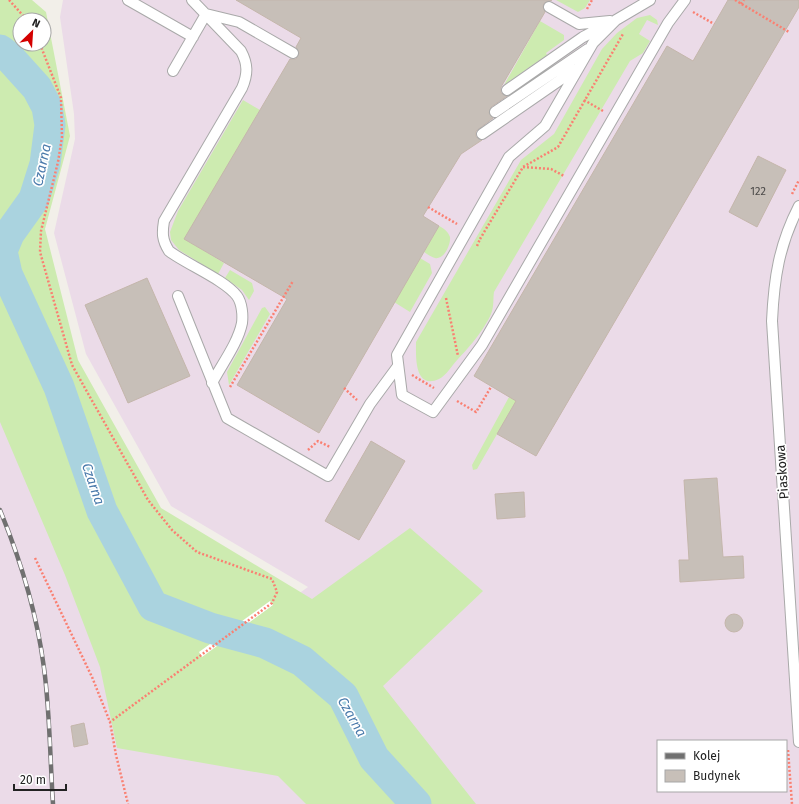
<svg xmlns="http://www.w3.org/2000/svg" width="799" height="804" font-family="'Fira Sans',sans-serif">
  <rect width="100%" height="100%" fill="#f2efe9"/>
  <path fill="#ebdbe8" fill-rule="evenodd" d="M 63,0 L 799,0 L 799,804 L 0,804 L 0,298 L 124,718 L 308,587 L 171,506 L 86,354 L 54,233 L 75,139 L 74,114 L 60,17 ZM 658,741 L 786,741 L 786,791 L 658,791 Z"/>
  <path fill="#cdebb0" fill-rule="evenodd" d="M 0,0 L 32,0 L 46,12 L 70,136 L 45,229 L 78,360 L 161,508 L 312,599 L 410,528 L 483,591 L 383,686 L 476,804 L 306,804 L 278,776 L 117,748 L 100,667 L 65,575 L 0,422 ZM 20,20 L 44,20 L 44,44 L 20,44 Z
    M 556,0 L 590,0 L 585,8 L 578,12 Z
    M 650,15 L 657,20 L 658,25 L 647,20 L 639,34 L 650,41 L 643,53 L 630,61 L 494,292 C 493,298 494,305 492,311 C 488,325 469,348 458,359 C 453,364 446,376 439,379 C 414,390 416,356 416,342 L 521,160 L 554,134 L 602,49 L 617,33 L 637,18 Z
    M 540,21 L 564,35 L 564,40 L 546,53 L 547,55 L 504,85 Z
    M 243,100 L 260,110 L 185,239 L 224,263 L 218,274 L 179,250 L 171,240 L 170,232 L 178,211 Z
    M 439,226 C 443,228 448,231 450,237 C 451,244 444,260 435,258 C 431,257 427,254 424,252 Z
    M 420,258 L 430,264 L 432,273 L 410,312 L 394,302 Z
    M 230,270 L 252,283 L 254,291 L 249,300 L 242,290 L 225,278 Z
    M 265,307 L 270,314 L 229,385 L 227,372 L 262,308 Z
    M 509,397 L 516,401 L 477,469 L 473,470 L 472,465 Z"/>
  <path fill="#fff" d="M 270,601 L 273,605 L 202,657 L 199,652 Z"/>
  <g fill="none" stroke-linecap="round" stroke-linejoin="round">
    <path stroke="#aad3df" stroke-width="31" d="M 0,50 L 9,57 L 37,88 L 47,107 L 50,125 L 45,164 L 34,199 L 9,234 L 2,251 L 7,274 L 59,387 L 102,511 L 153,606 L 210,628 L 265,643 L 302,661 L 343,696 L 374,758 L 416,804"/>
  </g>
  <path fill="#c7bfb8" stroke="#c4b6ab" d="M 236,0 L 552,0 L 544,3 L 543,7 L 545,12 L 501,87 L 501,93 L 507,96 L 491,107 L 489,113 L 493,118 L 476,131 L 476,137 L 482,140 L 461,154 L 423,216 L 439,226 L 319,433 L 237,385 L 287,299 L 184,239 L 290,59 L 296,59 L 299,53 L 296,47 L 301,38 Z
    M 728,0 L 799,0 L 799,7 L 536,456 L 497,434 L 516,401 L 474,376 L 667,46 L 693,61 Z
    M 758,156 L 786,170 L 757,227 L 729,212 Z
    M 147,278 L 190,376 L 128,403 L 85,305 Z
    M 371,441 L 405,461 L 359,540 L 325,521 Z
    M 717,478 L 723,557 L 743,556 L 744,578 L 680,582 L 679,560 L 689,560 L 684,480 Z
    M 524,492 L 525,517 L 497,519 L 495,494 Z
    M725 623a9 9 0 1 1 18 0a9 9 0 1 1-18 0Z
    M 84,723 L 88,744 L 74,747 L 71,726 Z"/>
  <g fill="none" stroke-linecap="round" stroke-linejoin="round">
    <g stroke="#a9a9a9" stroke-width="12">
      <path id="lane" d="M 128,0 L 193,37
        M 192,0 L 241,51 C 248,64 248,74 242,88 L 164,221 C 162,233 162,240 169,251 C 186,264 225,280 237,296 C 242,303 243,315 242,323 C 238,343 222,364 212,383
        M 650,0 L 616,20 L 593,43 L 545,126 L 509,157 L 397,355 L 402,395 L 433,412 L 482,345 L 668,23 L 685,0
        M 549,7 L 579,24 L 610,21
        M 173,71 L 206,14 L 239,22 L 293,53
        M 507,90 L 583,37 L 608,24
        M 495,112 L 588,49
        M 482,134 L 576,69
        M 799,206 C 779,245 774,278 772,321 L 799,742
        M 178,296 L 227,418 L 328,476 L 370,404 L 398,366"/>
    </g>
    <path stroke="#fa8072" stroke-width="2.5" stroke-dasharray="2 2" stroke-linecap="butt" d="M 9,0 L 27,20
      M 735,0 L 789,32
      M 741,4 L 744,0
      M 587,9 L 592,0
      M 693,12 L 714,24
      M 40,44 L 61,98 L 62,137 L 58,162 L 41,231 L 40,252 L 72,365 L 148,500 L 172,530 L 197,552 L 272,579 L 277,592 L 272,603 L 110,722
      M 584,100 L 603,111
      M 523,167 L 551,169 L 564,176
      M 792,194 L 799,180
      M 428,207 L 457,224
      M 480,239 L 523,167 L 558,147 L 623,34
      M 477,246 L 480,239
      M 446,298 L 458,356
      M 412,375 L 434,388
      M 230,387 L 293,281
      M 344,388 L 357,400
      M 457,401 L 476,412 L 491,387
      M 308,450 L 318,441 L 330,447
      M 35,558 L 92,677 L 110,722 L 116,755 L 128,804
      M 788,750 L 792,804"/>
    <use href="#lane" stroke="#fff" stroke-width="10"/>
    <g stroke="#707070" stroke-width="4.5">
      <path id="rail" d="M 0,510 C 21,561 37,614 44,668 C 50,713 50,759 53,804"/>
    </g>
    <use href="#rail" stroke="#fff" stroke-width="3" stroke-dasharray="9" stroke-linecap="butt"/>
  </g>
  <g text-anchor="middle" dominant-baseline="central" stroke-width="3.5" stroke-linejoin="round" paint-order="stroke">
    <g font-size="11" fill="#4b4948">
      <text x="758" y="191">122</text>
    </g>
    <g font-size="13" fill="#222" stroke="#fff">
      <text transform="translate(782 472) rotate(-94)">Piaskowa</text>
    </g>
    <g font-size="14" font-style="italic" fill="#4a7aab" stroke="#fff">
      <text transform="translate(42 165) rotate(-78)">Czarna</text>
      <text transform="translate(93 484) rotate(71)">Czarna</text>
      <text transform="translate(352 717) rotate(60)">Czarna</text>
    </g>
  </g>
  <rect x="657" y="740" width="130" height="52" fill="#ffffff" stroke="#a7a7a7"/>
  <rect x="665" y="753" width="20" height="6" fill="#707070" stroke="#a7a7a7"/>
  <text x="693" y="760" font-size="12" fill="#222222">Kolej</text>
  <rect x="665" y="770" width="20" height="12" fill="#c7bfb8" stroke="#a7a7a7"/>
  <text x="693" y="780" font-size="12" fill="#222222">Budynek</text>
  <g transform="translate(32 32) rotate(25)"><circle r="19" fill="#ffffff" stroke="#a7a7a7"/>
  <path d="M0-3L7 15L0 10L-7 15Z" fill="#d40000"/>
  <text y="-6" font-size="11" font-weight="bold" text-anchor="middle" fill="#222222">N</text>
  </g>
  <path d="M14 784v6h52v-6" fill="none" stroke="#222222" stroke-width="2"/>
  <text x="20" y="784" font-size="12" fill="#222222" stroke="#ffffff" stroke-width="3" paint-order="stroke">20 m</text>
</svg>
